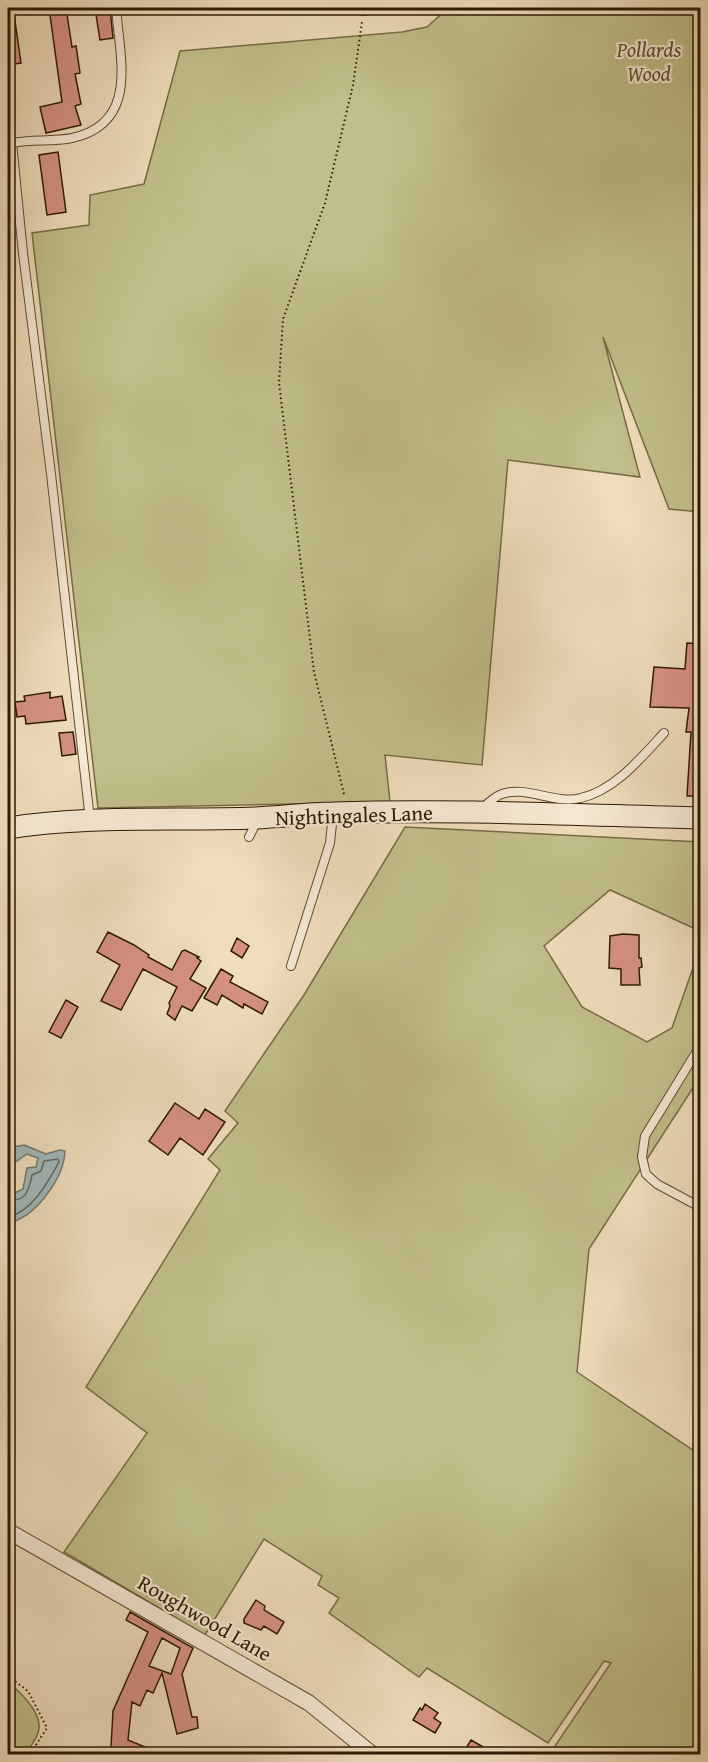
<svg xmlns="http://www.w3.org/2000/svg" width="708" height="1762" font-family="'Gentium Book Plus',serif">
  <rect width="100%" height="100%" fill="#efddbb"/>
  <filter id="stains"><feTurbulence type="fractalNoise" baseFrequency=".00333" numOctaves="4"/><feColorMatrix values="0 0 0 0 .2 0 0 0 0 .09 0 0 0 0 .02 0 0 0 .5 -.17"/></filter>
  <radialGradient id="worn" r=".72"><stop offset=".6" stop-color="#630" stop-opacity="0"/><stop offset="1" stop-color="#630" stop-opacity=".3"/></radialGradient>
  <path fill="#c0bf8b" stroke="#766c46" stroke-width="1.5" d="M 448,8 L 700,8 L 700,512 L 669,509 L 603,337 L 640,477 L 508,460 L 482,765 L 385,755 L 390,802 L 98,808 L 32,233 L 89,225 L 90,195 L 144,184 L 180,51 L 402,32 L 427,27 Z
    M 405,827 L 700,842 L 700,931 L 610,890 L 544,946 L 582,1007 L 647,1042 L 672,1028 L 700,948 L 700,1077 L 589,1249 L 577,1372 L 700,1455 L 700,1754 L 554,1754 L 551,1752 L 611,1663 L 604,1661 L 548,1743 L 427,1668 L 419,1677 L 329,1613 L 339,1598 L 318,1585 L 322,1576 L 264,1539 L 205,1635 L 64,1552 L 147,1433 L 86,1387 L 220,1170 L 208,1159 L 238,1123 L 225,1111 L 304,995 Z
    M 8,1682 C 20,1692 41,1711 39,1729 C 38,1738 30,1747 25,1754 L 8,1754 Z"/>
  <path fill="#a0b8bc" stroke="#727971" stroke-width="1.5" d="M 24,1145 L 46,1154 L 60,1150 L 65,1151 C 64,1178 35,1218 8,1223 L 8,1193 L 13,1194 L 23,1189 L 27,1168 L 36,1167 L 38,1158 L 27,1154 L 8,1167 L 8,1148 Z"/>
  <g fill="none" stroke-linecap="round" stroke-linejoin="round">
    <path stroke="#66695e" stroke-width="1.5" d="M 8,1199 C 26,1203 29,1190 32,1175 L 41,1171 L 44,1161 L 58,1159 L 59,1162 C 48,1182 32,1212 8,1217"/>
  </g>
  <path fill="#d69181" stroke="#2d1a00" stroke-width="1.5" fill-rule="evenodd" d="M 49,8 L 66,8 L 72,47 L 76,46 L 80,73 L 75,74 L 81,104 L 75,106 L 81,125 L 46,133 L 40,107 L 62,102 Z
    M 95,8 L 110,8 L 113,38 L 100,40 Z
    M 14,14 L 21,63 L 8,65 L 8,15 Z
    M 58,152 L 66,212 L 47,215 L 39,155 Z
    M 687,643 L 700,644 L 700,796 L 687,796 L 691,732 L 686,732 L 689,708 L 650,707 L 654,667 L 685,669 Z
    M 50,692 L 50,698 L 62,696 L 66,720 L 26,724 L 25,716 L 17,717 L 15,702 L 25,701 L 24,696 Z
    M 73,732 L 76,754 L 62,756 L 59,733 Z
    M 108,932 L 134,945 L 149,955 L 148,957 L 172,970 L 182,951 L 185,950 L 199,957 L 197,958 L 201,961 L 190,979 L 206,988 L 192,1011 L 182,1006 L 175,1020 L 167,1014 L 170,1006 L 169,1003 L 177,987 L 143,969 L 121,1010 L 101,1001 L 120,965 L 97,952 Z
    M 623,934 L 639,935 L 639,958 L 641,958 L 642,967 L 639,968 L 640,985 L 621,985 L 621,969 L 609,968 L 610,936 Z
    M 237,938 L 249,946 L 242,958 L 231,951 Z
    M 221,969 L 233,976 L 230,982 L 268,1002 L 262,1014 L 244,1004 L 243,1008 L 222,995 L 217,1005 L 204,998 Z
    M 66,1000 L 78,1007 L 61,1038 L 49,1032 Z
    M 175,1103 L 199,1119 L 205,1109 L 225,1122 L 203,1155 L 180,1138 L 168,1155 L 149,1141 Z
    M 256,1600 L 265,1606 L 264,1610 L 284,1622 L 277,1634 L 264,1626 L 261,1630 L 244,1623 L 244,1619 Z
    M 130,1612 L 193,1648 L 182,1674 L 192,1717 L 197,1717 L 198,1728 L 177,1734 L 162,1673 L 153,1693 L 147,1690 L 140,1706 L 132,1702 L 128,1740 L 164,1755 L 133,1755 L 111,1747 L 113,1711 L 148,1632 L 126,1620 ZM 162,1638 L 180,1648 L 171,1674 L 149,1666 Z
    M 425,1704 L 438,1713 L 434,1718 L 441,1723 L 435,1733 L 413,1720 L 420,1708 L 422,1710 Z
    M 471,1740 L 497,1755 L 462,1755 Z"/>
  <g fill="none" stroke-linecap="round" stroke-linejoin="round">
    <g stroke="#5e4b2f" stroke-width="10">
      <path id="service" d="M 348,8 L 364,11 L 378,8
        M 483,807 C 489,803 495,796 502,794 C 525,785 556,805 581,798 C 615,790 641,758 664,733
        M 90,820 L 51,474 L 23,253 L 12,143 C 32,139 52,142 72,138 C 139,123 120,59 116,8
        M 249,837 L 258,819
        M 291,966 L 330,843 L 333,814
        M 700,1046 L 645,1136 L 642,1157 L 646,1174 L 657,1184 L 700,1207"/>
    </g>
    <g stroke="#5e4b2f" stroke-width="17">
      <path id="minor" d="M 8,1531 L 309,1703 L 372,1754"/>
    </g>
    <g stroke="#2d1a00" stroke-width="23">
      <path id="secondary" d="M 8,828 C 89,815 174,821 256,818 C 282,817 308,813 333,813 C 456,809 578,815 700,818"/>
    </g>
    <path stroke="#2d1a00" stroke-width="2" stroke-dasharray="1.5 3" stroke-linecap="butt" d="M 344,794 L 314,672 L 279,383 L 283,319 L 325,203 L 353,85 L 362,22
      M 8,1676 L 28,1691 L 47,1728 L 30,1754"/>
    <use href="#service" stroke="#f5e9d3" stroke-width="8"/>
    <use href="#minor" stroke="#f5e9d3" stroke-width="15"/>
    <use href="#secondary" stroke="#f5e9d3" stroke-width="21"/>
  </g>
  <g text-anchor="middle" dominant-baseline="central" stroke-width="4.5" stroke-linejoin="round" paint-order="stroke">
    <g font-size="21" font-style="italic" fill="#594c2a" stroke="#f5e9d3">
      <text x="649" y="49">Pollards<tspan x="649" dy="24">Wood</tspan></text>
    </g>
    <g font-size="21" fill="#2d1a00" stroke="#f5e9d3">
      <text transform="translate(354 815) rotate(-2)">Nightingales Lane</text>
      <text transform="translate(205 1618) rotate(30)">Roughwood Lane</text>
    </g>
  </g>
  <rect width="708" height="1762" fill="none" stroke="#efddbb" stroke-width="30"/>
  <rect x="9" y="9" width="690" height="1744" fill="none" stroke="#2d1a00" stroke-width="3"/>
  <rect x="15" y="15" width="678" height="1732" fill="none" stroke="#2d1a00" stroke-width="1.5"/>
  <rect width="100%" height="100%" filter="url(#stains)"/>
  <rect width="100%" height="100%" fill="url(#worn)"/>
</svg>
